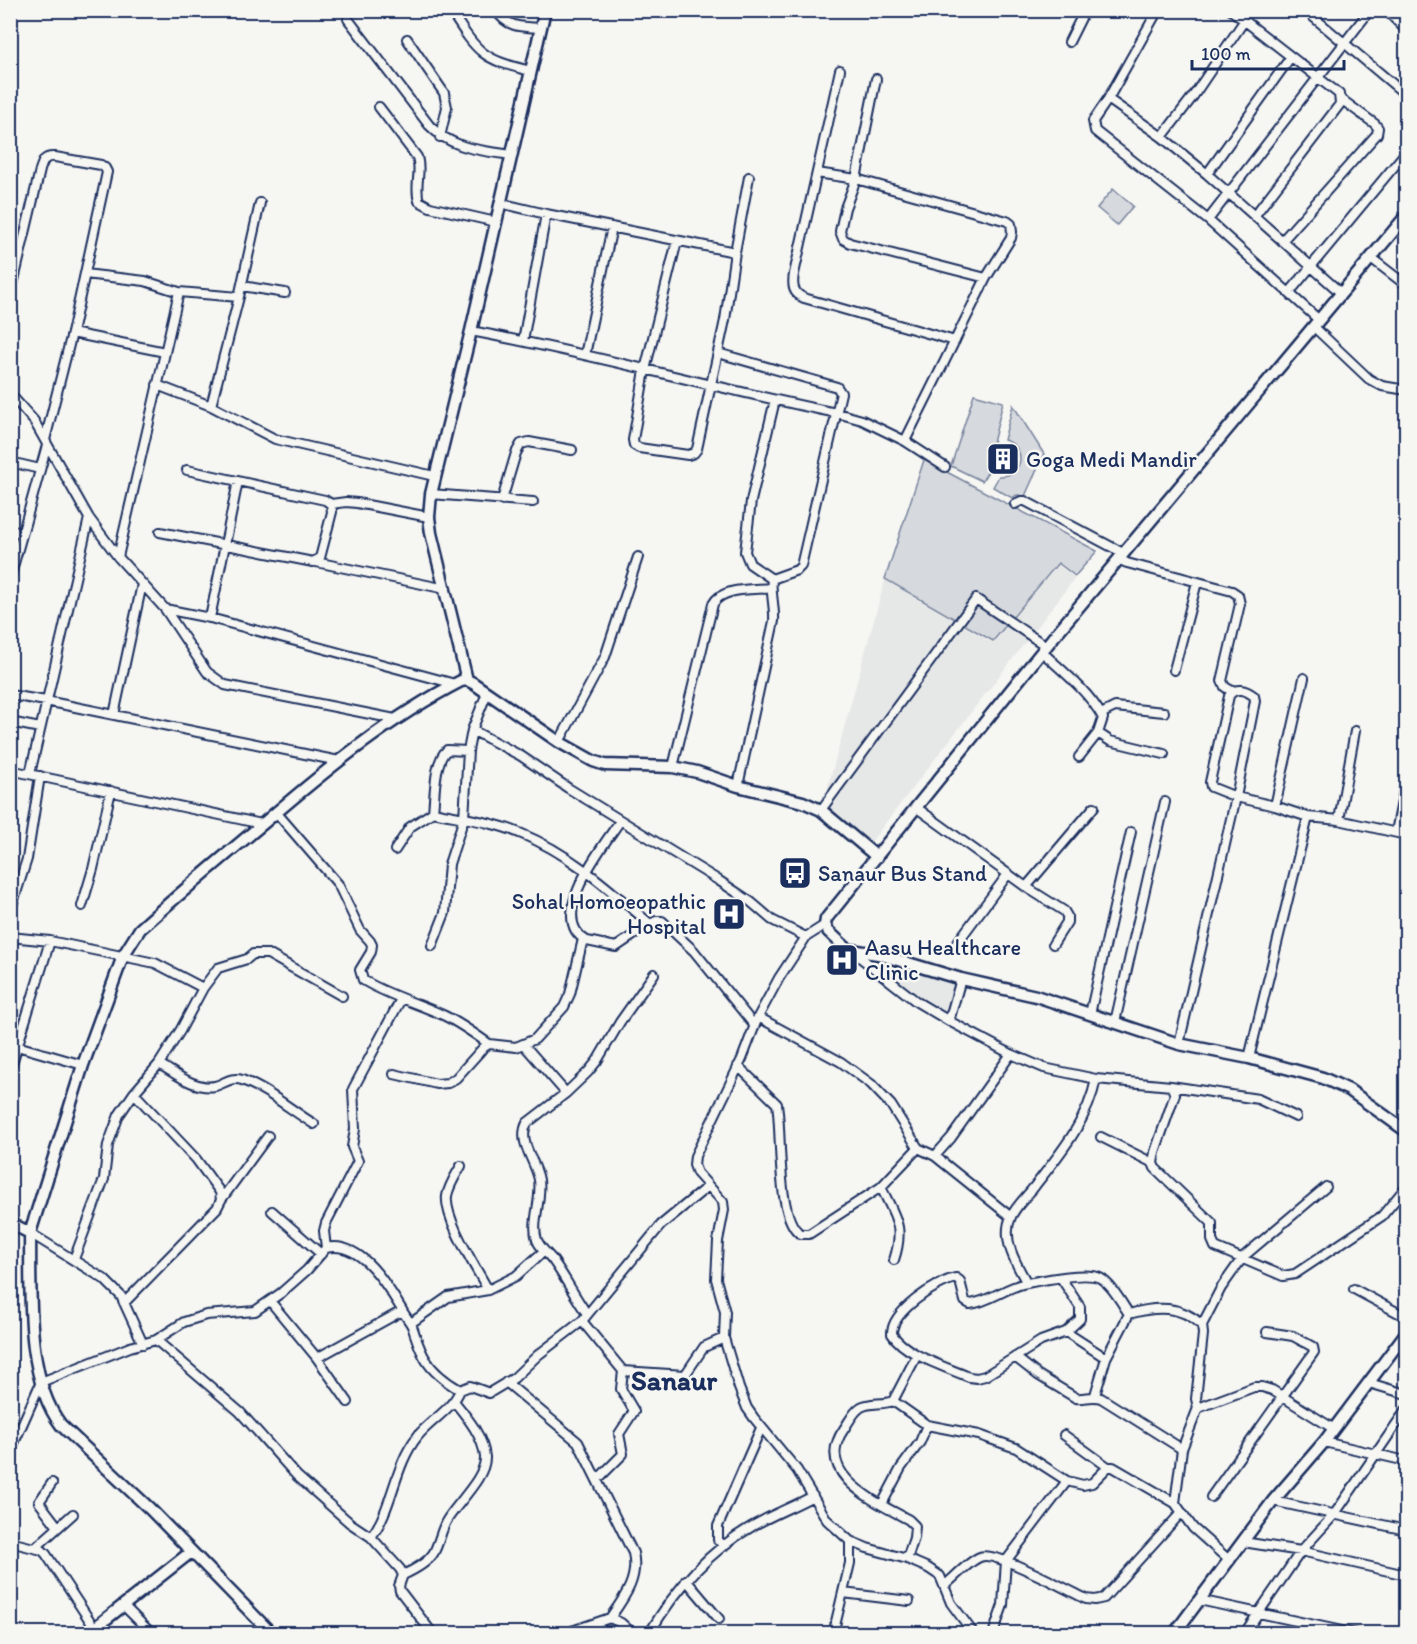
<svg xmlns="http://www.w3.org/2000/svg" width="1417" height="1644" font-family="Itim,sans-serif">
  <rect width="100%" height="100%" fill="#f6f6f2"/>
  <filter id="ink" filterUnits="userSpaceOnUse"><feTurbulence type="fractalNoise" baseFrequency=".0167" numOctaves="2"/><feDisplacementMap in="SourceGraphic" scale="12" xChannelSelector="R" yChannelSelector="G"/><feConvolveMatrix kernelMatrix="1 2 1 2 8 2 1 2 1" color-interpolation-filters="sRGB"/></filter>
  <g filter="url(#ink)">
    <path fill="#e6e7e7" d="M 1058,565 L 1075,578 L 870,843 L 822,808 L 885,580 L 993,643 Z
      M 865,951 L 959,979 L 943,1019 L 861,961 Z"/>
    <path fill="#d6d9dd" stroke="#78849e" stroke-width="1.5" d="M 1113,189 L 1133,206 L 1117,225 L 1097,208 Z
      M 974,394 L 1003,402 L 993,443 L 986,453 L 985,459 L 989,470 L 982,481 L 951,466 Z
      M 1013,405 L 1044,454 L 1025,496 L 1017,495 L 1012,498 L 993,487 L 999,476 C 1024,477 1028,446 1004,440 Z
      M 924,460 L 1097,551 L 1075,576 L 1058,563 L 993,641 L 885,579 Z"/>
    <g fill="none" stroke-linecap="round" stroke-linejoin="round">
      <g stroke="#1b2f5e" stroke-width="12">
        <path id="minor" d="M 450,10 C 478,53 481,59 531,71
          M 496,10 C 507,28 522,27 541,28
          M 1158,10 L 1108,99 L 1093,121 L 1095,131 L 1208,220 L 1319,320
          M 1231,10 L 1339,94 L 1340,104 L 1255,215
          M 1305,10 L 1406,95
          M 1386,10 L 1406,30
          M 348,19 L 429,125 C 452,149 479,150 511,155
          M 407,39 L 444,93 L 447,107 L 440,137
          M 1069,42 L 1085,10
          M 840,70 L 794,274 C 792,286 793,293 804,298 L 955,341
          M 876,79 L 856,179 L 845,208 L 840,231 L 843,239 L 850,243 L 986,278
          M 1108,99 L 1162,137 L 1207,174 L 1341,293
          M 379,107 L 417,157 C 422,172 414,186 419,201 L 430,207 L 496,222
          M 1162,137 L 1194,95 L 1244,21
          M 817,173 L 856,179 L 1007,221 L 1011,224 L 1012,232 L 1011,238 L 986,278 L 905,441 L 945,467
          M 1207,174 L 1290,58
          M 500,203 L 546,214 L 735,252
          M 1208,220 L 1370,10
          M 677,241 L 645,370 L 633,440 L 634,445 L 639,448 L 688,455 L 694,453 L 697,449 L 725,320 L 735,252 L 749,177
          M 1282,241 L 1377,134 L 1378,128 L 1375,124 L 1341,99
          M 1371,258 L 1406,285
          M 85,274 L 145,281 L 179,292 L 239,297
          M 242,286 L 285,293
          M 1289,293 L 1406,152
          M 10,297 L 40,170 C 43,161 44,156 55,157 L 101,165 L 105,168 L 107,172 L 72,333 L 45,440
          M 1313,326 L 1369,379 L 1382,386 L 1406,390
          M 471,331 C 594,354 714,388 837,413 L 862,420 L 905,441
          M 72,333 L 165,352
          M 523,341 L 546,214
          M 718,353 L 837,387 L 841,393 L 801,566 L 797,570 L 772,579 C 770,593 775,606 774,621 L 738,786
          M 585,355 L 612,227
          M 157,385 L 211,406 L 275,439 L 434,476
          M 10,394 L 34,421 L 89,518 L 118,557 L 165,609 L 207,672 L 225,685 L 395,719
          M 211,406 L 239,297 L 260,203
          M 10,462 L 40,469
          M 431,494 L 533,502
          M 502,500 L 516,453 L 521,444 L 529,442 L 572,450
          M 331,504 L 346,502 L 357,503 L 429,517
          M 1015,504 L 1021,501 L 1025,501 L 1123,553
          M 10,530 L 22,533
          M 160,532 L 313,562 L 320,558 L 332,512 L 331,504 L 325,500 L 187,470
          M 118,557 L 179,292
          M 1118,559 L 1127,563 L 1232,591 L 1238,595 L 1240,604 L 1222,681 L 1225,687 L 1232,691
          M 316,562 L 446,589
          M 10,578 L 47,445
          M 772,579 L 750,564 L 745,552 L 751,501 L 775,400
          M 165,609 L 210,618 L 455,684
          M 210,618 L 238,481
          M 1042,652 C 1064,672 1089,692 1103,718 L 1098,733 L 1079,757
          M 1174,670 L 1197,582
          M 10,695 L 46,701 L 339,761
          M 1101,714 L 1115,707 L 1164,712
          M 114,715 L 142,584
          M 10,722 L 40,728
          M 472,730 L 521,756 L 568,788 L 718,880 L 751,902 L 772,920 L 806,937
          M 1098,733 L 1110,741 L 1164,754
          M 559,742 L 605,657 L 638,557
          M 468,751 L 447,750 C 434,761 435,795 433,812 C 462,818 495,822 522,834 C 571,854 610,890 650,924
          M 673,767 L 713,604 C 722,587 754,590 771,588
          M 10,770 L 262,824
          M 30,774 L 89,518
          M 1275,806 L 1304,678
          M 917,808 L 1026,887 L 1064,911 L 1067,916 L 1067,922 L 1053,944
          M 821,810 L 976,599 L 1046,646
          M 276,812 L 338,884 L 360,930 L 370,941 L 372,945 L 371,952 L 360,970 L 363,980 C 389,996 418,1003 445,1016 C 461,1024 475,1034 489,1044
          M 1339,820 L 1355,731
          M 620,821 C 603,846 545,918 587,941 L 616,947 L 650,924 L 656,921 L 662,921 L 694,951 L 754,1025
          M 1396,832 L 1406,781
          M 395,850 L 410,827 L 433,812
          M 1026,887 L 1094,807
          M 82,906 L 93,869 L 111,791
          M 10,912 L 27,859 L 40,776
          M 825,925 L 806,937 L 779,978 L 758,1017 L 742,1059 L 695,1156 L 694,1165 L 697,1173 L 723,1202 L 724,1210 L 718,1241 L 716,1279 L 725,1312 L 724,1338 L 739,1388 L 747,1408 L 754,1418 L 797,1470 L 827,1520 L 850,1541 L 867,1548 L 907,1559 L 928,1568 L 940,1576 L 951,1603 L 974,1634
          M 10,937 L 50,941 L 155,963 L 203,988
          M 957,943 L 1008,874
          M 432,946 L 445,913 L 449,864 L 464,818 L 468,751 L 472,730 L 487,693
          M 852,951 L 917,1002 L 949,1021 L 961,979
          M 1090,1014 L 1131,832
          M 758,1017 L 841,1062 L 871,1084 L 891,1105 L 918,1148 L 935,1156 L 1011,1217
          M 949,1021 L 1011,1054 L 1044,1068 L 1096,1079 L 1171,1086 L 1175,1094 L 1155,1152 L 1153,1163 L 1155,1168 L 1212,1223 L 1212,1240 L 1215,1247 L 1283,1276 L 1295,1274 L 1382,1216 L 1406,1187
          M 1115,1022 L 1165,802
          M 10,1044 L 83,1065
          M 1179,1044 L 1236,797 L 1255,701 L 1254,696 C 1246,690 1235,686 1229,696 L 1210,782 L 1211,787 L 1236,797 L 1275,806 L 1308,817 L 1339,820 L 1406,835
          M 524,1045 L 566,1093
          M 1249,1058 L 1308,817
          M 159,1064 C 175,1073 195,1090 215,1086 C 224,1084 231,1076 242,1080 C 267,1089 291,1110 314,1124
          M 738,1066 L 777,1104 C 782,1131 776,1221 801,1234 L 809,1234 L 881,1187 L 918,1148
          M 10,1070 L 50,941
          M 394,1074 L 437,1084 L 448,1083 L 456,1078 L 483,1048 L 489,1044 L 516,1047 L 535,1039 L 564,1007 L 570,994 L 583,939
          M 1171,1086 L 1258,1099 L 1296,1117
          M 1101,1137 L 1153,1163
          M 935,1156 L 951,1138 L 1011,1054
          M 461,1166 C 456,1175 449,1185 447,1196 C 444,1219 477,1269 488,1290
          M 881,1187 C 895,1217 905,1226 894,1260
          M 221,1200 L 268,1136
          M 272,1211 L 321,1254
          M 30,1233 L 104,1279 L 121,1296 L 143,1344
          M 326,1248 C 361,1240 387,1285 402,1310 C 405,1316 409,1320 412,1326 C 416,1337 419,1349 426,1360 C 433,1372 448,1383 460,1390 L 470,1386 L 489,1393 L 514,1378 L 538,1355 L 582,1321 L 661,1225 L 707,1187
          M 74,1259 L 104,1179 L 108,1145 L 119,1115 L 134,1093 L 159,1064 L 180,1031 L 203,988 L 218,968 L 247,959 L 253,954 L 268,954 L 342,996
          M 1061,1278 L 1080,1307 L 1080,1319 L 1066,1332 L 1041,1341 L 985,1376 L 977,1378 L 969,1377 C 946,1367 905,1355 892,1334 C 891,1312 936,1282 956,1278 L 960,1281 L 965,1301 L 970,1304 C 990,1302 1007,1286 1027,1283 C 1043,1280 1087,1271 1100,1278 C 1112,1285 1121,1302 1129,1314
          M 1027,1283 C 1016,1264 1001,1239 1011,1217 C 1015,1207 1027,1196 1034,1187 C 1059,1155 1088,1121 1096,1079
          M 1354,1289 L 1406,1317
          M 270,1301 L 317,1358 L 348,1402
          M 124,1303 L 217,1208 L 221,1200 L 220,1192 L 196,1159 L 134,1093
          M 587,1314 C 575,1297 566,1279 554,1262 C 549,1254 541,1250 537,1240 C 531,1223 542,1200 539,1180 C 536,1161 517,1142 527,1123 L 566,1093 L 588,1072 L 597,1061 L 620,1022 L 654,974
          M 582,1321 L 623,1371 L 685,1375 L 704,1347 L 724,1338
          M 411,1323 L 448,1297 L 488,1290 L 516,1276 L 544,1251
          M 1202,1325 L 1221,1288 L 1243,1257 L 1326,1187
          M 1066,1332 L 1106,1358
          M 156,1340 L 240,1412 L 297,1476 L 350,1523 L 371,1537 L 400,1569 L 403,1575 L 399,1586 L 400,1591 L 433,1634
          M 1015,1357 L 1038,1375 L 1076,1398 C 1085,1399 1092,1395 1101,1398 L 1182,1449
          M 317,1358 L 402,1311
          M 506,1382 L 578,1442 L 633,1553 C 639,1579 624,1598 610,1618
          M 1369,1383 L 1406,1394
          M 1095,1395 L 1106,1358 L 1129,1314 C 1156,1306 1181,1305 1202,1325 L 1203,1334 L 1196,1399 L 1198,1408
          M 893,1401 L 927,1425 L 979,1435 L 1016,1448 L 1067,1481 L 1083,1485 L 1092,1483 L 1108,1467 L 1113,1467 L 1175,1503
          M 1064,1435 L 1108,1467
          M 1324,1442 L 1406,1461
          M 10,1452 L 41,1382 L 130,1347 L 156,1340 L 184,1322 L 206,1315 L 255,1311 L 281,1293 L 307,1270 L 326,1248 L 324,1231 L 326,1223 L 358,1161 L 352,1147 L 355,1129 L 353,1089 L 401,999
          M 598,1479 L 623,1454 L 619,1434 L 634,1411 L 621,1389 L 623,1371
          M 52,1483 L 39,1502 L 58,1527
          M 1211,1497 L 1314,1352 L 1313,1347 L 1293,1336 L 1267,1332
          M 1273,1501 L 1406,1530
          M 882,1504 L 901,1468 L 920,1442 L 927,1425
          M 371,1537 C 393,1508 394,1466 417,1437 C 429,1421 452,1410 460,1390
          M 10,1542 L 42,1550 L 46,1554 L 94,1627
          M 1243,1542 L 1301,1551 L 1406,1575
          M 724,1546 L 718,1540 L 718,1526 L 761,1428
          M 35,1548 L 73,1514
          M 907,1559 L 914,1538 L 915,1526 L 909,1520 C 877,1502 812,1475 844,1429 C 849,1422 853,1412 861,1407 C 870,1402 883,1405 893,1401 L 917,1355
          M 1230,1561 L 1193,1528 L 1175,1503 L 1182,1449 L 1198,1408 L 1254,1387 L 1262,1387 L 1272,1390 L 1334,1429
          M 403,1575 C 414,1570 426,1564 433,1554 C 439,1544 441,1530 447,1520 C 458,1502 486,1477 485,1457 C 483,1436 467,1417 454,1401
          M 686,1580 L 719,1619
          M 944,1586 C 954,1578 969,1561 980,1557 C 995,1550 1068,1590 1086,1599 L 1095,1600 L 1104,1598 L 1181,1513
          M 843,1593 L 909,1601
          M 1199,1600 L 1356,1634
          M 123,1605 L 152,1634
          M 563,1634 L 610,1618 L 621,1623 L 633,1634
          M 649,1634 C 674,1591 708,1552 751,1527 C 771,1515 793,1507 813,1496
          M 833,1634 L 850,1563 L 850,1541
          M 993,1634 L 1003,1605 L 1006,1561 L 1067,1481
          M 1244,1634 L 1301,1551 L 1334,1515 L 1406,1410"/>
      </g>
      <g stroke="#1b2f5e" stroke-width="15">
        <path id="tertiary" d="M 1406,216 L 1056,634 L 826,919 L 825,925 L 828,931 L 846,948 L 851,950 L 878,954 L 961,979 L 1036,996 L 1179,1044 L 1249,1058 L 1323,1078 L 1349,1090 L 1406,1131
          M 467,680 L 431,533 L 429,517 L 431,494 L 471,331 L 545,10
          M 10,1223 L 30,1233 L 83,1065 L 123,956 L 140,929 C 181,892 223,857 265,822 C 327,769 389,718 461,681 L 467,680 L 473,683 L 559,742 L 593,761 L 605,765 L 673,767 L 697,772 L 738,786 L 803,802 L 821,810 L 877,857
          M 30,1233 C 31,1290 25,1378 61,1425 L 150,1509 L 272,1634
          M 87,1634 L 191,1552
          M 1174,1634 L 1273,1501 L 1324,1442 L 1406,1333"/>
      </g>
      <use href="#minor" stroke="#f6f6f2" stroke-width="8"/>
      <use href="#tertiary" stroke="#f6f6f2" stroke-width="10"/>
    </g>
  </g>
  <defs>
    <g id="building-square" transform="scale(1.725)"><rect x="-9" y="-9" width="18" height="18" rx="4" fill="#1b2f5e" stroke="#f6f6f2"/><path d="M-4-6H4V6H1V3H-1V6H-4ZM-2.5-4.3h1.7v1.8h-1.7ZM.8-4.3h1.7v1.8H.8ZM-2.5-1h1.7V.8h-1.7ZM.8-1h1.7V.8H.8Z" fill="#fff"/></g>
    <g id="bus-square" transform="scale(1.725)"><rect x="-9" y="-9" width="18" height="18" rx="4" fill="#1b2f5e" stroke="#f6f6f2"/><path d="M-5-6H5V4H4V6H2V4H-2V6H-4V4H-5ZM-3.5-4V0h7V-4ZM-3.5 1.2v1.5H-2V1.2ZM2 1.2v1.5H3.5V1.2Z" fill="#fff"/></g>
    <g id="hospital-square" transform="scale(1.725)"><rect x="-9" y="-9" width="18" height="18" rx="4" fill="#1b2f5e" stroke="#f6f6f2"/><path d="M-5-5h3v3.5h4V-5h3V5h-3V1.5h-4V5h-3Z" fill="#fff"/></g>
  </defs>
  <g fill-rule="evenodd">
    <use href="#building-square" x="1003" y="459"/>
    <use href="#bus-square" x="795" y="873"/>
    <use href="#hospital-square" x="729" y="914"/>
    <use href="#hospital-square" x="842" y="960"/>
  </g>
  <g text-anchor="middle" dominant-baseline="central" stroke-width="5" stroke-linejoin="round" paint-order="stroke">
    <g font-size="22" fill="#1b2f5e" stroke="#f6f6f2" text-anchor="start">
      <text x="1026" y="459">Goga Medi Mandir</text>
      <text x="818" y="873">Sanaur Bus Stand</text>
      <text x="706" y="901" text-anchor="end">Sohal Homoeopathic<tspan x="706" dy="25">Hospital</tspan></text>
      <text x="865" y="947">Aasu Healthcare<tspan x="865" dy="25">Clinic</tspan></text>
    </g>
    <g font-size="28" font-weight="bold" fill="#1b2f5e" stroke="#f6f6f2">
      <text x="674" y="1380">Sanaur</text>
    </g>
  </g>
  <rect width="1417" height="1644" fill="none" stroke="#f6f6f2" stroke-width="36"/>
  <rect x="18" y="18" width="1381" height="1608" fill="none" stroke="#1b2f5e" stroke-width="2" filter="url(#ink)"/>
  <path d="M1192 60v9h152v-9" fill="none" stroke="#1b2f5e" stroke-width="3"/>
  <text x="1201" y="60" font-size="18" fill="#1b2f5e" stroke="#f6f6f2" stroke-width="4.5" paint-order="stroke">100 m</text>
</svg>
